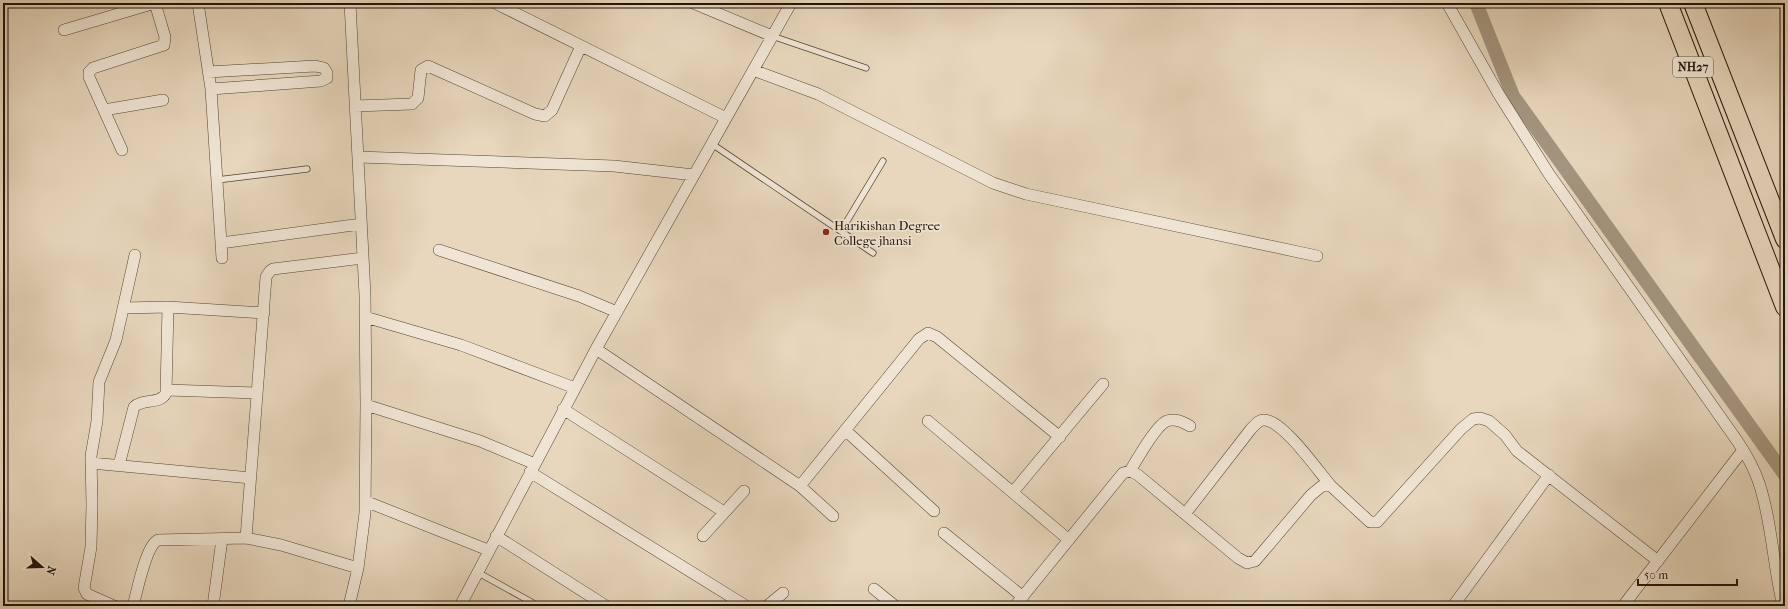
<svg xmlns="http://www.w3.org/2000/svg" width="1788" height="609" font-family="'IM FELL French Canon',serif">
  <rect width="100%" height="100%" fill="#e8d7bd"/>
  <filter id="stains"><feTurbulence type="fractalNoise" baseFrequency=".005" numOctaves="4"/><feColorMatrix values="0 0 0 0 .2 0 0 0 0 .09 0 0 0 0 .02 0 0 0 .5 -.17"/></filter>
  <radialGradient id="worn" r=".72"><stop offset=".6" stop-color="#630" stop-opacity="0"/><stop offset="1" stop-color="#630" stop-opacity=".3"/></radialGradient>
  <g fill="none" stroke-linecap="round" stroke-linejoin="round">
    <path stroke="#a4957f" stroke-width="14" d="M 1476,3 L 1513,96 L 1785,475"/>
    <g stroke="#514535" stroke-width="7">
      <path id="service" d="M 772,36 L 866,68
        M 712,144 L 873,253
        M 217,180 L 307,169
        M 841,231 L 883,161
        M 477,572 L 533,603"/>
    </g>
    <g stroke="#514535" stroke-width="12">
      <path id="minor" d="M 198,3 L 211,89 L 222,258
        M 495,3 L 726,118
        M 693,3 L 772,36
        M 1447,3 L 1498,93 L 1549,174 L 1738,442 C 1746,454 1754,468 1759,483 C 1772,522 1773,566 1783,606
        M 64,30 L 155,3
        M 753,70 L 818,94 L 993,183 L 1026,194 L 1317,256
        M 208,72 L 315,66 L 324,68 L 327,73 L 327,78 L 321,81 L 211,89
        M 355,106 L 412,104 L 418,98 L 421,70 L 428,66 L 535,114 L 545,116 L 552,110 L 581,46
        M 104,110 L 163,100
        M 122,150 L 89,77 L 89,72 L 93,68 L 164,45 L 165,37 L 155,3
        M 358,157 L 614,166 L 694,175
        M 221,243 L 361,224
        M 439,250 L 579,296 L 617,312
        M 123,308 L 168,307 L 264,313
        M 365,317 L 461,345 L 575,388
        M 596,349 L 800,486 L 833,516
        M 167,390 L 257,393
        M 366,405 L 480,441 L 535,464
        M 563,409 L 724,512
        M 928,421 L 1069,540
        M 845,430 L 934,511
        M 91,463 L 251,478
        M 119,465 L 134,407 C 143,398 160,405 166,393 L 168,307
        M 1130,471 C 1136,461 1157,424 1167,421 C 1175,418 1183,422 1190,426
        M 530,472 L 746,606
        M 800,486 L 919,339 L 928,333 L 937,337 L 1060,437
        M 1013,492 L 1103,384
        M 365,501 L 488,550
        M 1185,514 L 1251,429 C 1255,425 1258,420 1264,420 C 1283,420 1318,471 1331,486
        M 944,533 L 1023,597
        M 496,536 L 606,606
        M 703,536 L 744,491
        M 246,538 L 266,277 L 270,271 L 273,269 L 363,258
        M 874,589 L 895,606
        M 114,606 L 87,594 L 84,588 L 91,547 L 92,505 L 91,456 L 97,421 L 99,382 L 116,340 L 135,255
        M 133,606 C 137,592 146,545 158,540 L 246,538 L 281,545 L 358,568
        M 213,606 L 222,539
        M 349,606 L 358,568 L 365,513 L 366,405 L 365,295 L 350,3
        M 460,606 L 596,349 L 791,3
        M 767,606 L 783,593
        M 1015,606 L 1123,473 L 1130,471 L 1138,475 L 1238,558 L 1247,563 L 1255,561 L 1261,554 L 1311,495 L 1322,486 L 1331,486 L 1370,522 L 1377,522 L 1461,429 L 1473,419 L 1480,418 L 1489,421 L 1505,435 L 1517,451 L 1658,561
        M 1453,606 L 1549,475
        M 1623,606 L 1743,450"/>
    </g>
    <g stroke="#1f1408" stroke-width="20">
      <path id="trunk" d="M 1668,3 L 1785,307
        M 1693,3 L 1785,239"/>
    </g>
    <use href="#service" stroke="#f0e5d4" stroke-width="5.5"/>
    <use href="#minor" stroke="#f0e5d4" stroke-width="11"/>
    <use href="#trunk" stroke="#e8d7bd" stroke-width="18"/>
  </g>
  <circle fill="#8f2418" stroke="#f0e5d4" stroke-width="1.5" cx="826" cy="232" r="4"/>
  <g text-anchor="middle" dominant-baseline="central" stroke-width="3.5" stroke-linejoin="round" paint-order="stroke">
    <rect fill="#f0e5d4" stroke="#5e5345" stroke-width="1" x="1673" y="57" width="40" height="20" rx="3"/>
    <g font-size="12" font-weight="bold" fill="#1f1408">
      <text x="1693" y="67">NH27</text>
    </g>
    <g font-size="13" fill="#1f1408" stroke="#f0e5d4" text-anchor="start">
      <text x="834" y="225">Harikishan Degree<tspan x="834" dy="15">College jhansi</tspan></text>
    </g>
  </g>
  <rect width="1788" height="609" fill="none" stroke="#e8d7bd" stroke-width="16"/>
  <rect x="4" y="4" width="1780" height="601" fill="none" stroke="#1f1408" stroke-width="2"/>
  <rect x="8" y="8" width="1772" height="593" fill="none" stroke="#1f1408"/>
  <g transform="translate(42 567) rotate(110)" stroke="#f0e5d4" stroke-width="3" paint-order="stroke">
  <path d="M0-3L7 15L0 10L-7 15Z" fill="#1f1408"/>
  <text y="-6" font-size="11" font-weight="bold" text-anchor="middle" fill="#1f1408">N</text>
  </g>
  <path d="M1638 579v6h99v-6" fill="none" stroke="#1f1408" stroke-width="2"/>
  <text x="1644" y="579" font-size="12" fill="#1f1408" stroke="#f0e5d4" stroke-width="3" paint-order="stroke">50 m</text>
  <rect width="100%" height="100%" filter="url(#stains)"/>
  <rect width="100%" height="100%" fill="url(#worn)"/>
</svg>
